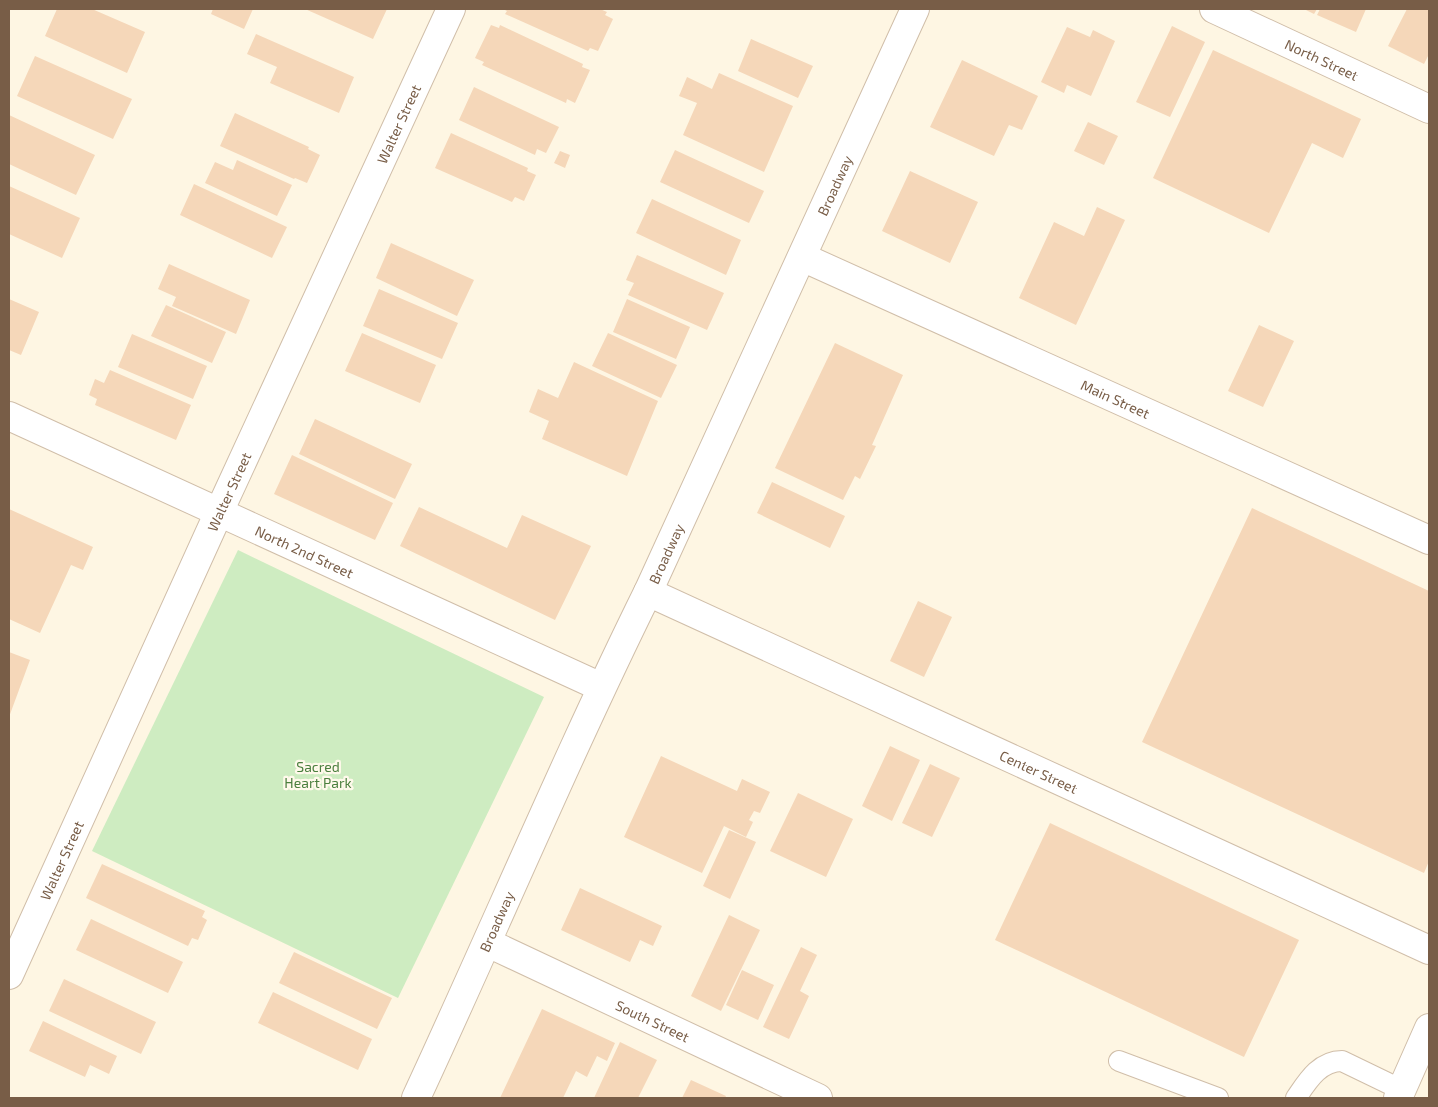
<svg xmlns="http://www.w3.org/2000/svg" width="1438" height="1107" font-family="'Exo 2',sans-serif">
  <rect width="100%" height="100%" fill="#fef6e3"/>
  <path fill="#ceecc1" d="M 238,550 L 544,697 L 398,998 L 92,851 Z"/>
  <path fill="#f5d7b9" d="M 57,9 L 92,9 L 145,32 L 127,73 L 45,36 Z
    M 213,9 L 253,9 L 244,29 L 211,14 Z
    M 305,9 L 387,9 L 373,39 Z
    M 503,9 L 600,9 L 607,12 L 605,15 L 613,19 L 598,51 L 590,48 L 588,51 L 505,14 L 507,11 Z
    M 1304,9 L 1317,9 L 1314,14 Z
    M 1320,9 L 1366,9 L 1356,32 L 1317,15 Z
    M 1407,9 L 1429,9 L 1429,54 L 1424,64 L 1388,46 Z
    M 491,25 L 499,28 L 500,25 L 583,64 L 582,67 L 590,70 L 575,103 L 567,99 L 566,103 L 482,65 L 484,62 L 475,58 Z
    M 1172,26 L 1205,42 L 1170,117 L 1136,102 Z
    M 1067,27 L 1090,37 L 1093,30 L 1115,41 L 1091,96 L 1067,85 L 1064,93 L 1041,82 Z
    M 256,34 L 354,77 L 339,113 L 270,83 L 277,67 L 247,54 Z
    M 751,39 L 813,66 L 798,98 L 738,71 Z
    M 1213,50 L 1361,119 L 1343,158 L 1312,143 L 1269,233 L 1153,178 Z
    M 35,56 L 132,99 L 113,139 L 17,96 Z
    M 962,60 L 1038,96 L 1022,130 L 1009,125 L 994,156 L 930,127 Z
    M 719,73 L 793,106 L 764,172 L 683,135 L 697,103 L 679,96 L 687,77 L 712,89 Z
    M 474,87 L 559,127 L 546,153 L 537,149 L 535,155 L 459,120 Z
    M 235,113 L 309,147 L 308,149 L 320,155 L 307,183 L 295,178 L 294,179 L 220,146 Z
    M 9,115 L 95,155 L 76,195 L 9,164 Z
    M 1088,122 L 1118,136 L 1104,165 L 1074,151 Z
    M 451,133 L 528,168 L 527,171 L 536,175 L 524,201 L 515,197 L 512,202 L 435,168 Z
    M 675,150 L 764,191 L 749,223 L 660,182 Z
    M 560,151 L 570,155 L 565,168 L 554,163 Z
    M 237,160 L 292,185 L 277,216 L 205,183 L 215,162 L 233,170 Z
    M 910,171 L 978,202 L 950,263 L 882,231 Z
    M 194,184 L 287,227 L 272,258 L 180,215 Z
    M 9,186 L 80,218 L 62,258 L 9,234 Z
    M 652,199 L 741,240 L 726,275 L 636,233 Z
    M 1097,207 L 1125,220 L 1076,325 L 1019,298 L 1054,222 L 1084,236 Z
    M 391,243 L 474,280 L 457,316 L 376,278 Z
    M 637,255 L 724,293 L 707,330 L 628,295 L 634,283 L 626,280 Z
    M 169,264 L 250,300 L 236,334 L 172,306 L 176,297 L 158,289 Z
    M 379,289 L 458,323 L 442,359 L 363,326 Z
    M 9,299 L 39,312 L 21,355 L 9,350 Z
    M 627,299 L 690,327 L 676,359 L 613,332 Z
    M 166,305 L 226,332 L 212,363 L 151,336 Z
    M 1259,325 L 1294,341 L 1263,407 L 1228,391 Z
    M 362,333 L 436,365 L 420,403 L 345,371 Z
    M 608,333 L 677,365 L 661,398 L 592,366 Z
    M 132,334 L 207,366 L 193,399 L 118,367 Z
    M 835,343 L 903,375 L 872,445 L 876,446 L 860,479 L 855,476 L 843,500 L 775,468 Z
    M 574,362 L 658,401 L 627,476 L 542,439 L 549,421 L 529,412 L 538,389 L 558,398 Z
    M 110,370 L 191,405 L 176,440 L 95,405 L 97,399 L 89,395 L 95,379 L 104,383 Z
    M 315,419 L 412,464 L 395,499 L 299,454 Z
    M 292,455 L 393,503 L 375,540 L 274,494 Z
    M 772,482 L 845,516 L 830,548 L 757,513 Z
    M 419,507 L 507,548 L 522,515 L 591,546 L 555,620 L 400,546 Z
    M 1252,508 L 1429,591 L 1429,861 L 1424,873 L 1142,742 Z
    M 9,509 L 93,547 L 83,570 L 71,565 L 40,633 L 9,619 Z
    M 918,601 L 952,617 L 924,677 L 890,661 Z
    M 9,652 L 30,660 L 9,717 Z
    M 890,746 L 920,760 L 892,821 L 862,806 Z
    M 661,756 L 737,791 L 742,779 L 770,792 L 760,813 L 754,811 L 749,820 L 753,822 L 746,837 L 724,826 L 702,873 L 624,837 Z
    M 930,764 L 960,778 L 932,837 L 902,823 Z
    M 798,793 L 853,819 L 826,877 L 770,851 Z
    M 1050,823 L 1299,940 L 1244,1057 L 995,940 Z
    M 729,830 L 756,842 L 730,899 L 703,886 Z
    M 102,864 L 205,911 L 202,917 L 207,920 L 198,940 L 192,938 L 188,946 L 86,898 Z
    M 580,888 L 662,926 L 653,946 L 640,940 L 630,962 L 561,930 Z
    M 729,915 L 760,930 L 721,1011 L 691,996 Z
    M 91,919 L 183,962 L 168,993 L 76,950 Z
    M 801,947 L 817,955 L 800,991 L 809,996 L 789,1039 L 763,1027 Z
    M 294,952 L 392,998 L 377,1029 L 279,983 Z
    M 742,970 L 774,985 L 758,1020 L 726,1005 Z
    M 64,979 L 156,1022 L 141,1054 L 49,1011 Z
    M 273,992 L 372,1039 L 358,1070 L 258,1023 Z
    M 542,1009 L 615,1043 L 607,1061 L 597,1056 L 587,1077 L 576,1071 L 563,1098 L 500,1098 Z
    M 43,1021 L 117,1056 L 109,1074 L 90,1065 L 85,1077 L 29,1051 Z
    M 620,1042 L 657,1060 L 638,1098 L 594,1098 Z
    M 691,1080 L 726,1096 L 725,1098 L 682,1098 Z"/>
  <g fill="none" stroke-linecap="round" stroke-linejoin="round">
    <g stroke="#d0bea9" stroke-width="22">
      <path id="service" d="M 1119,1061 L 1218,1098
        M 1296,1098 C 1307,1082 1319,1061 1342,1061 L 1402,1090"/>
    </g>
    <g stroke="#d0bea9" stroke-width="30">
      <g id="minor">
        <path id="s1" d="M 1214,9 L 1429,109"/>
        <path id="s2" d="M 802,257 L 1429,540"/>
        <path id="s3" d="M 9,416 L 601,687"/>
        <path id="s4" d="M 648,592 L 1429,950"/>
        <path id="s5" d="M 488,943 L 818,1098"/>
        <path id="s6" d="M 9,975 L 219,512 L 451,9"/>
        <path d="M 1398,1098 L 1429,1028"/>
      </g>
    </g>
    <g stroke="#d0bea9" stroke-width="30">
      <g id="tertiary">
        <path id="s7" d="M 416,1098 C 494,930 566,758 648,592 L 915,9"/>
      </g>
    </g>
    <use href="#service" stroke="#fff" stroke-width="20"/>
    <use href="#minor" stroke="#fff" stroke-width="28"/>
    <use href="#tertiary" stroke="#fff" stroke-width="28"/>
  </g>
  <g text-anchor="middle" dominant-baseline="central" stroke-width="4.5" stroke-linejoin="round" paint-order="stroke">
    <g font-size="14" fill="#785d47" stroke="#fff9eb">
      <text stroke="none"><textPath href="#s1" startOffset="119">North Street</textPath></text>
      <text stroke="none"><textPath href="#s6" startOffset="936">Walter Street</textPath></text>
      <text stroke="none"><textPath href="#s7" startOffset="1004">Broadway</textPath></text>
      <text stroke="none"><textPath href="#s2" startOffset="344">Main Street</textPath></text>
      <text stroke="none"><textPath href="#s6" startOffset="531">Walter Street</textPath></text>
      <text stroke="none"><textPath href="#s3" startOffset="325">North 2nd Street</textPath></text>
      <text stroke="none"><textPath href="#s7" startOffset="599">Broadway</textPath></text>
      <text stroke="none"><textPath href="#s4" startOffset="430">Center Street</textPath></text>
      <text stroke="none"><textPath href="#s6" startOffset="126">Walter Street</textPath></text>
      <text stroke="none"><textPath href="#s7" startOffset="194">Broadway</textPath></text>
      <text stroke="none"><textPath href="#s5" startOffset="182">South Street</textPath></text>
    </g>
    <g font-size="14" fill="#4b7f3e" stroke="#fff9eb">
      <text x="318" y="766">Sacred<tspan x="318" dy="16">Heart Park</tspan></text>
    </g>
  </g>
  <rect width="1438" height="1107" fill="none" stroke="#785d47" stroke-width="20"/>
</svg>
